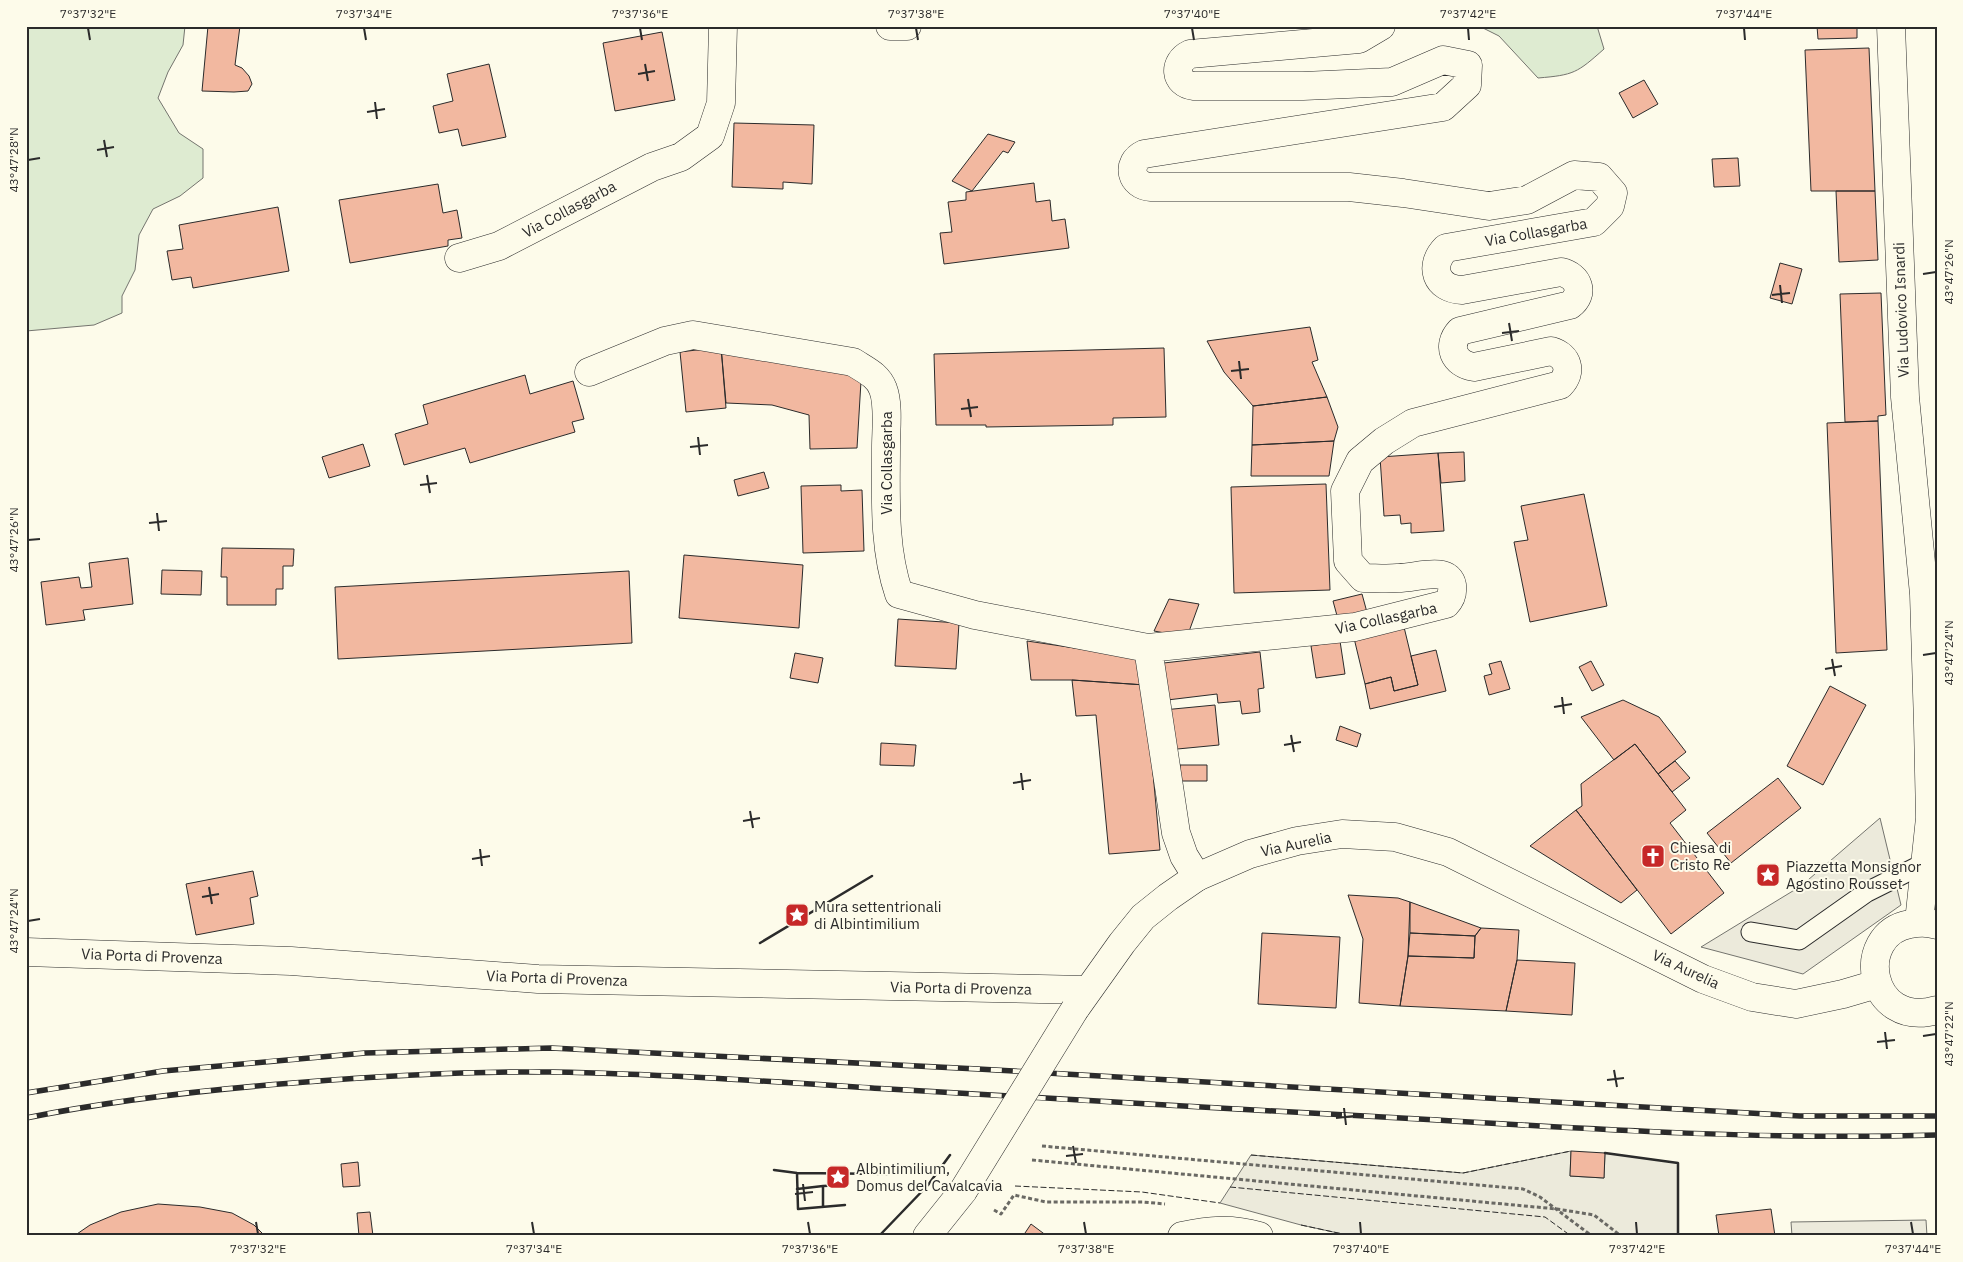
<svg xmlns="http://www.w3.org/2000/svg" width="1963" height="1262" font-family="'IBM Plex Sans',sans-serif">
  <rect width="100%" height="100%" fill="#fdfbea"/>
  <path fill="#deebd1" stroke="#74746e" d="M 26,26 L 185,26 L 183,45 L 168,72 L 158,98 L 179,133 L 203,149 L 203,178 L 180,196 L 153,209 L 139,235 L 135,270 L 122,296 L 122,313 L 94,325 L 26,331 Z
    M 1479,26 L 1597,26 L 1604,49 C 1577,73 1574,75 1538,78 L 1499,36 Z"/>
  <path fill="#eceadb" stroke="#74746e" d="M 1880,818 L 1901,905 L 1803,974 L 1701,947 L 1801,886 Z
    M 1571,1151 L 1570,1176 L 1604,1178 L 1605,1153 L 1678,1163 L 1678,1236 L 1352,1236 L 1301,1225 L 1220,1203 L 1251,1155 L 1463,1173 Z
    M 1926,1220 L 1927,1236 L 1792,1236 L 1791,1222 Z"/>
  <path fill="#f2b8a0" stroke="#2b2b2b" d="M 208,26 L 240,26 L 235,65 L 242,68 L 249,76 L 252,84 L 248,91 L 234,92 L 202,91 Z
    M 1817,26 L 1857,26 L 1857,38 L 1818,39 Z
    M 662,32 L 675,100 L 615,111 L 603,43 Z
    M 1869,48 L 1875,191 L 1811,191 L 1805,50 Z
    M 489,64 L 506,137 L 462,146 L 458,129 L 439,133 L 433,106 L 453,101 L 447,74 Z
    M 1644,80 L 1658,104 L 1633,118 L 1619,93 Z
    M 734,123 L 814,125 L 812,184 L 783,182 L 783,189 L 732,187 Z
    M 988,134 L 1015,142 L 1008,153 L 1003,151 L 972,191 L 952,181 Z
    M 1738,158 L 1740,186 L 1714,187 L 1712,159 Z
    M 1034,183 L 1036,202 L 1050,200 L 1052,221 L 1065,219 L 1069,248 L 944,264 L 940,233 L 952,232 L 948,202 L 966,200 L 966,192 Z
    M 438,184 L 443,213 L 457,210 L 462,238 L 448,240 L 448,246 L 350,263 L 339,200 Z
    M 1836,191 L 1875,191 L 1878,260 L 1839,262 Z
    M 278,207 L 289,271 L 193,288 L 191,277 L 172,280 L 167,251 L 183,249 L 179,225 Z
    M 1780,263 L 1802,269 L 1792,304 L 1770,298 Z
    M 1881,293 L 1886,415 L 1878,416 L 1878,421 L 1845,422 L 1840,294 Z
    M 1310,327 L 1318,360 L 1312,362 L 1327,397 L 1253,406 L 1224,372 L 1207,341 Z
    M 721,347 L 838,369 L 861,381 L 857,448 L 810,449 L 809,415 L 772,405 L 726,403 Z
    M 721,347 L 726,408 L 686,412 L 680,352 Z
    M 1164,348 L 1166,417 L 1113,418 L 1113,425 L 986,427 L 986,425 L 936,425 L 934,354 Z
    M 525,375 L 530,394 L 573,381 L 584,419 L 572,422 L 575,432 L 470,463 L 465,448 L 404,465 L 395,434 L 428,424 L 423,405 Z
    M 1327,397 L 1338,427 L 1334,441 L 1252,445 L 1253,406 Z
    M 1878,421 L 1887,650 L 1836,653 L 1827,423 Z
    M 1334,441 L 1329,476 L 1251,476 L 1252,445 Z
    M 363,444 L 370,466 L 329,478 L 322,457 Z
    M 1464,452 L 1465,481 L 1441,483 L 1438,453 Z
    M 1438,453 L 1444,531 L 1411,533 L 1411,523 L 1401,524 L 1400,515 L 1384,516 L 1380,457 Z
    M 764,472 L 769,488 L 738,496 L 734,480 Z
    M 1326,484 L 1330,590 L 1234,593 L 1231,487 Z
    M 841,485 L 841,491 L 862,490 L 864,551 L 803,553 L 801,486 Z
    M 1584,494 L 1607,606 L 1530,622 L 1514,542 L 1528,540 L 1521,506 Z
    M 222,548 L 294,549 L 293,566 L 283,566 L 283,589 L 276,589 L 276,605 L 227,605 L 227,577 L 221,577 Z
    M 684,555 L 803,565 L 799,628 L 679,618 Z
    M 128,558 L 133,604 L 83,610 L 85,620 L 46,625 L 41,582 L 79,577 L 81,588 L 92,587 L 89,563 Z
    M 162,570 L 202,571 L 201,595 L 161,594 Z
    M 629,571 L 632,643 L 338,659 L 335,587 Z
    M 1362,594 L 1368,616 L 1339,623 L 1333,601 Z
    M 1169,599 L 1199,604 L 1187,637 L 1154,631 Z
    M 898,619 L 959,623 L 956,669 L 895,666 Z
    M 1404,627 L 1418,685 L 1394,691 L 1391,677 L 1365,684 L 1354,638 Z
    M 1027,641 L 1143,658 L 1145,685 L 1072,680 L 1031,680 Z
    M 1340,641 L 1345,674 L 1316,678 L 1311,646 Z
    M 1436,650 L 1446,691 L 1370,709 L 1365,684 L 1391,677 L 1394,691 L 1418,685 L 1411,656 Z
    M 1260,652 L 1264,688 L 1258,689 L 1260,712 L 1242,714 L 1240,701 L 1218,703 L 1217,694 L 1159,701 L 1155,664 Z
    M 795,653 L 823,658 L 818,683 L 790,678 Z
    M 1501,661 L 1510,689 L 1489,695 L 1484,676 L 1492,674 L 1489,664 Z
    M 1591,661 L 1604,685 L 1592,691 L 1579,667 Z
    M 1072,680 L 1145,685 L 1160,850 L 1109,854 L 1096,715 L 1076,716 Z
    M 1830,686 L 1866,705 L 1823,785 L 1787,766 Z
    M 1623,700 L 1659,717 L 1686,752 L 1658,774 L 1635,744 L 1614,760 L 1581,717 Z
    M 1215,705 L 1219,745 L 1167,750 L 1163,710 Z
    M 1340,726 L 1361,734 L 1357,747 L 1336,740 Z
    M 881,743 L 916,745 L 914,766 L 880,765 Z
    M 1635,744 L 1686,810 L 1670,823 L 1724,893 L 1671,934 L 1576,810 L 1582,806 L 1581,784 Z
    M 1675,761 L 1690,778 L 1672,792 L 1658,774 Z
    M 1180,765 L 1207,765 L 1207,781 L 1180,781 Z
    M 1778,778 L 1801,808 L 1731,863 L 1707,833 Z
    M 1576,810 L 1637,890 L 1621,903 L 1530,846 Z
    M 253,871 L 258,896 L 250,898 L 254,924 L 196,935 L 186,884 Z
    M 1348,895 L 1398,898 L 1410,902 L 1408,956 L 1400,1006 L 1359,1003 L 1363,939 Z
    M 1410,902 L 1481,928 L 1475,936 L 1410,933 Z
    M 1481,928 L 1519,930 L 1517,960 L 1506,1011 L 1400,1006 L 1408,956 L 1474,958 L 1475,936 Z
    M 1262,933 L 1340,937 L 1336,1008 L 1258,1004 Z
    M 1410,933 L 1475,936 L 1474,958 L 1408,956 Z
    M 1517,960 L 1575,963 L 1572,1015 L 1506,1011 Z
    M 1571,1151 L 1605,1153 L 1604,1178 L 1570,1176 Z
    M 358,1162 L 360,1186 L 343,1187 L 341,1164 Z
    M 158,1204 L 200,1207 L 232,1213 L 254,1225 L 265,1236 L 74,1236 L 90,1225 L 121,1212 Z
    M 1771,1209 L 1775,1236 L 1719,1236 L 1716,1215 Z
    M 370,1212 L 373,1236 L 359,1236 L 357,1213 Z
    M 1031,1224 L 1047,1236 L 1023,1236 Z"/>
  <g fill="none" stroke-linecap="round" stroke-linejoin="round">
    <g stroke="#2b2b2b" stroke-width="21">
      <path id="service" d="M 1751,932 L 1799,940 L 1867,892 L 1925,863"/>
    </g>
    <g stroke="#2b2b2b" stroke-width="29">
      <path id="minor" d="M 890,26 L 907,26
        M 459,258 L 499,246 L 652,167 L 681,157 L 710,136 L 721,103 L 723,26
        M 589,372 L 665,341 L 693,335 L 853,362 C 865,370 878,375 883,389 C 889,404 886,431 886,447 C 886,496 883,547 899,594 L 975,615 L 1148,648
        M 1197,877 L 1184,856 L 1176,833 L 1148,648 L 1355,627 L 1446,604 C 1454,596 1456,578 1442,575 C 1429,572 1412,578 1398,578 C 1387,579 1375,578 1363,578 L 1348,561 L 1345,491 L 1360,461 L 1384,441 L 1413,423 L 1560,385 C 1573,372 1568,356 1551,351 L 1474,367 C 1454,364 1446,346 1460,331 L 1570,305 C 1585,294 1579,276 1561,272 L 1462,290 C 1436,289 1428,266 1446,248 L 1594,222 L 1610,206 L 1613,193 L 1599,177 L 1574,175 L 1527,200 L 1489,206 L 1403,193 L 1349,187 L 1151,187 C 1131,186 1125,163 1144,154 L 1443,107 L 1467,85 L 1468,65 L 1443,60 L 1392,82 L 1303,86 L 1194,86 C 1174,84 1173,62 1190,54 L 1359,39 L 1381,26
        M 26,952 L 291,961 L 538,979 L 1087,990
        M 1182,1236 C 1210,1230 1231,1228 1259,1236"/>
    </g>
    <g stroke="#2b2b2b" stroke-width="29">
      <path id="secondary" d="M 1891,26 L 1905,397 L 1924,594 L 1928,724 L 1930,818 L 1919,922"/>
    </g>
    <g stroke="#2b2b2b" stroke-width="29">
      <path id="primary" d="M 1937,925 C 1928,922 1920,922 1910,924 C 1853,934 1868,1030 1937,1010
        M 1075,1009 L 1122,943 L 1143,917 L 1168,897 L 1197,877 L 1250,854 L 1297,841 L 1342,834 L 1395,837 L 1448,852 L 1703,979 L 1752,997 L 1796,1004 L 1843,994 L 1877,984
        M 927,1236 L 963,1191"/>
    </g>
    <path stroke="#6a6964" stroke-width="3" stroke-dasharray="4 2.5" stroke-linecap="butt" d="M 1042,1146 L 1523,1189 L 1540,1197 L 1592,1236
      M 1032,1160 L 1557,1209 L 1594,1215 L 1621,1236
      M 994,1210 L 1001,1214 L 1014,1195 L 1046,1202 L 1143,1202 L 1165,1204"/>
    <use href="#service" stroke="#fdfbea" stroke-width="19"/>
    <use href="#minor" stroke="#fdfbea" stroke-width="28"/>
    <use href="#secondary" stroke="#fdfbea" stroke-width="28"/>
    <use href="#primary" stroke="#fdfbea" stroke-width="28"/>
    <g stroke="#2b2b2b" stroke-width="5.5">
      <path id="rail" d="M 26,1093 L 163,1071 L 365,1053 L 551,1048 L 978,1069 L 1800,1116 L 1937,1116
        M 26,1118 C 114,1100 204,1090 293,1083 C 380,1076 466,1071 553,1072 C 665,1074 777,1082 889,1089 C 1072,1100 1254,1110 1437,1120 C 1603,1130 1770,1140 1937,1135"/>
    </g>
    <use href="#rail" stroke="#fdfbea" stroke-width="4" stroke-dasharray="11" stroke-linecap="butt"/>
    <g stroke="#2b2b2b" stroke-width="29" stroke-linecap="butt">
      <path id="primary-bridge" d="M 963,1191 L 1075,1009"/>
    </g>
    <use href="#primary-bridge" stroke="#fdfbea" stroke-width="28"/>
    <path stroke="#2b2b2b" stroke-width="1" stroke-dasharray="6 2.5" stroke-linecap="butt" d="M 1251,1155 L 1463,1173 L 1571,1151
      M 1015,1186 L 1142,1192 L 1220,1203
      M 1230,1187 L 1545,1217 L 1571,1236
      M 1301,1225 L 1352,1236"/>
    <path stroke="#2b2b2b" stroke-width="2.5" d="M 760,943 L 872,876
      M 1605,1153 L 1678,1163 L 1678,1236
      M 774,1170 L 797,1173 L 889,1174
      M 797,1173 L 798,1209 L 845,1205
      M 823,1186 L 844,1185
      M 797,1189 L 823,1186 L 823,1207
      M 879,1236 L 928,1185 L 950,1155"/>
  </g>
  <path fill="none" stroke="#2b2b2b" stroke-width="2" d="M 88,28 L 90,40M 364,28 L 366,40M 640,28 L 642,40M 916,28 L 918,40M 1192,28 L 1194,40M 1468,28 L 1469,40M 1744,28 L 1745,40M 645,64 L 648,81M 638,74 L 655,71M 375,102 L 377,119M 367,112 L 385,109M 104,140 L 107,157M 97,150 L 114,147M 28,160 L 40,158M 1923,274 L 1936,272M 1780,285 L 1782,303M 1772,295 L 1790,293M 1509,323 L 1512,341M 1502,333 L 1519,331M 1239,361 L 1241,379M 1231,371 L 1249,369M 968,399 L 971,417M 961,409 L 978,407M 698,437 L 700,455M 690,447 L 708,445M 427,475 L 430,493M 420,485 L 437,483M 157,513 L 159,531M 149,523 L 167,521M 28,540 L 40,539M 1923,655 L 1936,653M 1832,659 L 1835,676M 1825,669 L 1842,666M 1562,697 L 1564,714M 1554,707 L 1572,704M 1291,735 L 1294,752M 1284,745 L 1301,742M 1021,773 L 1023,790M 1013,783 L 1031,780M 750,811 L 753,828M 743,821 L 760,818M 480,849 L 482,866M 472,859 L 490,856M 209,887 L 212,904M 202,897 L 219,894M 28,921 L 40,919M 1885,1032 L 1887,1049M 1923,1036 L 1936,1034M 1877,1042 L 1895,1040M 1614,1070 L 1617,1087M 1607,1080 L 1624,1078M 1344,1108 L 1346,1125M 1336,1118 L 1354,1116M 1073,1146 L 1076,1163M 1066,1156 L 1083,1154M 803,1184 L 805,1201M 795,1194 L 813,1192M 256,1222 L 258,1234M 532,1222 L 534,1234M 808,1222 L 810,1234M 1084,1222 L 1086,1234M 1360,1222 L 1361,1234M 1636,1222 L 1637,1234M 1911,1222 L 1913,1234"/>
  <defs>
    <g id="church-square" transform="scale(1.25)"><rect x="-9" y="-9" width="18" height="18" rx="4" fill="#c62828" stroke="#fdfbea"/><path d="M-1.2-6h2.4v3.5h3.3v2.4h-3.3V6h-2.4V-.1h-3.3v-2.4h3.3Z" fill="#fff"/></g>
    <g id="sight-square" transform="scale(1.25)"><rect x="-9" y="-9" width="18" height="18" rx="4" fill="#c62828" stroke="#fdfbea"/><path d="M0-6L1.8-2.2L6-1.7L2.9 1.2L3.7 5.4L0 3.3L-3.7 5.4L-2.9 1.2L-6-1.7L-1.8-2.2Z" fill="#fff"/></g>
  </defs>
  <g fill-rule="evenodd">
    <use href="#church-square" x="1653" y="856"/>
    <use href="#sight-square" x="1768" y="875"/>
    <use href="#sight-square" x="797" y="915"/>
    <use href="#sight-square" x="838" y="1177"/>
  </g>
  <g text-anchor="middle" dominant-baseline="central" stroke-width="4" stroke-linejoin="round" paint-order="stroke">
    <g font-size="15" fill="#2b2b2b" stroke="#fdfbea">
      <text transform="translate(569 209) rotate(-28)">Via Collasgarba</text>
      <text transform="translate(1536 232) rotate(-10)">Via Collasgarba</text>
      <text transform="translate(1901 310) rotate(-92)">Via Ludovico Isnardi</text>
      <text transform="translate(886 463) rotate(-90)">Via Collasgarba</text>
      <text transform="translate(1386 618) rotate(-12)">Via Collasgarba</text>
      <text transform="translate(1296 844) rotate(-12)">Via Aurelia</text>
      <text transform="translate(152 956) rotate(2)">Via Porta di Provenza</text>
      <text transform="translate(1686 969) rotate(25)">Via Aurelia</text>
      <text transform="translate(557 978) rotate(2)">Via Porta di Provenza</text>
      <text transform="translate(961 988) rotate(1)">Via Porta di Provenza</text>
    </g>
    <g font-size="15" fill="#2b2b2b" stroke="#fdfbea" text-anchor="start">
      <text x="1670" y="847">Chiesa di<tspan x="1670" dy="17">Cristo Re</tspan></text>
      <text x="1786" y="866">Piazzetta Monsignor<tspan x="1786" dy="17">Agostino Rousset</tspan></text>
      <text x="814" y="906">Mura settentrionali<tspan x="814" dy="17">di Albintimilium</tspan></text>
      <text x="856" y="1168">Albintimilium,<tspan x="856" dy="17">Domus del Cavalcavia</tspan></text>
    </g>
  </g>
  <rect width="1963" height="1262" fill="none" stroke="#fdfbea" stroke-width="55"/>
  <rect x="28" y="28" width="1908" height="1206" fill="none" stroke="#2b2b2b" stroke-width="2"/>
  <g font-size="12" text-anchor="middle" fill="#2b2b2b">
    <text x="88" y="18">7°37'32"E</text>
    <text x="364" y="18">7°37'34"E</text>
    <text x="640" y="18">7°37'36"E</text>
    <text x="916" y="18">7°37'38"E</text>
    <text x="1192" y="18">7°37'40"E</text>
    <text x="1468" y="18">7°37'42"E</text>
    <text x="1744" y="18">7°37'44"E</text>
    <text transform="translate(14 160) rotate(-90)" y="4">43°47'28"N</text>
    <text transform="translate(1949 272) rotate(-90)" y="4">43°47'26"N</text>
    <text transform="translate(14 540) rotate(-90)" y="4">43°47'26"N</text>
    <text transform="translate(1949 653) rotate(-90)" y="4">43°47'24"N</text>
    <text transform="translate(14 921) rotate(-90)" y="4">43°47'24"N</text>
    <text transform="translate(1949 1034) rotate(-90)" y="4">43°47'22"N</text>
    <text x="258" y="1253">7°37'32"E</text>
    <text x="534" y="1253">7°37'34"E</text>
    <text x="810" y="1253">7°37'36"E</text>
    <text x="1086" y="1253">7°37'38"E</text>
    <text x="1361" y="1253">7°37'40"E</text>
    <text x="1637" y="1253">7°37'42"E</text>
    <text x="1913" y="1253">7°37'44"E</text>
  </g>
</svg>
